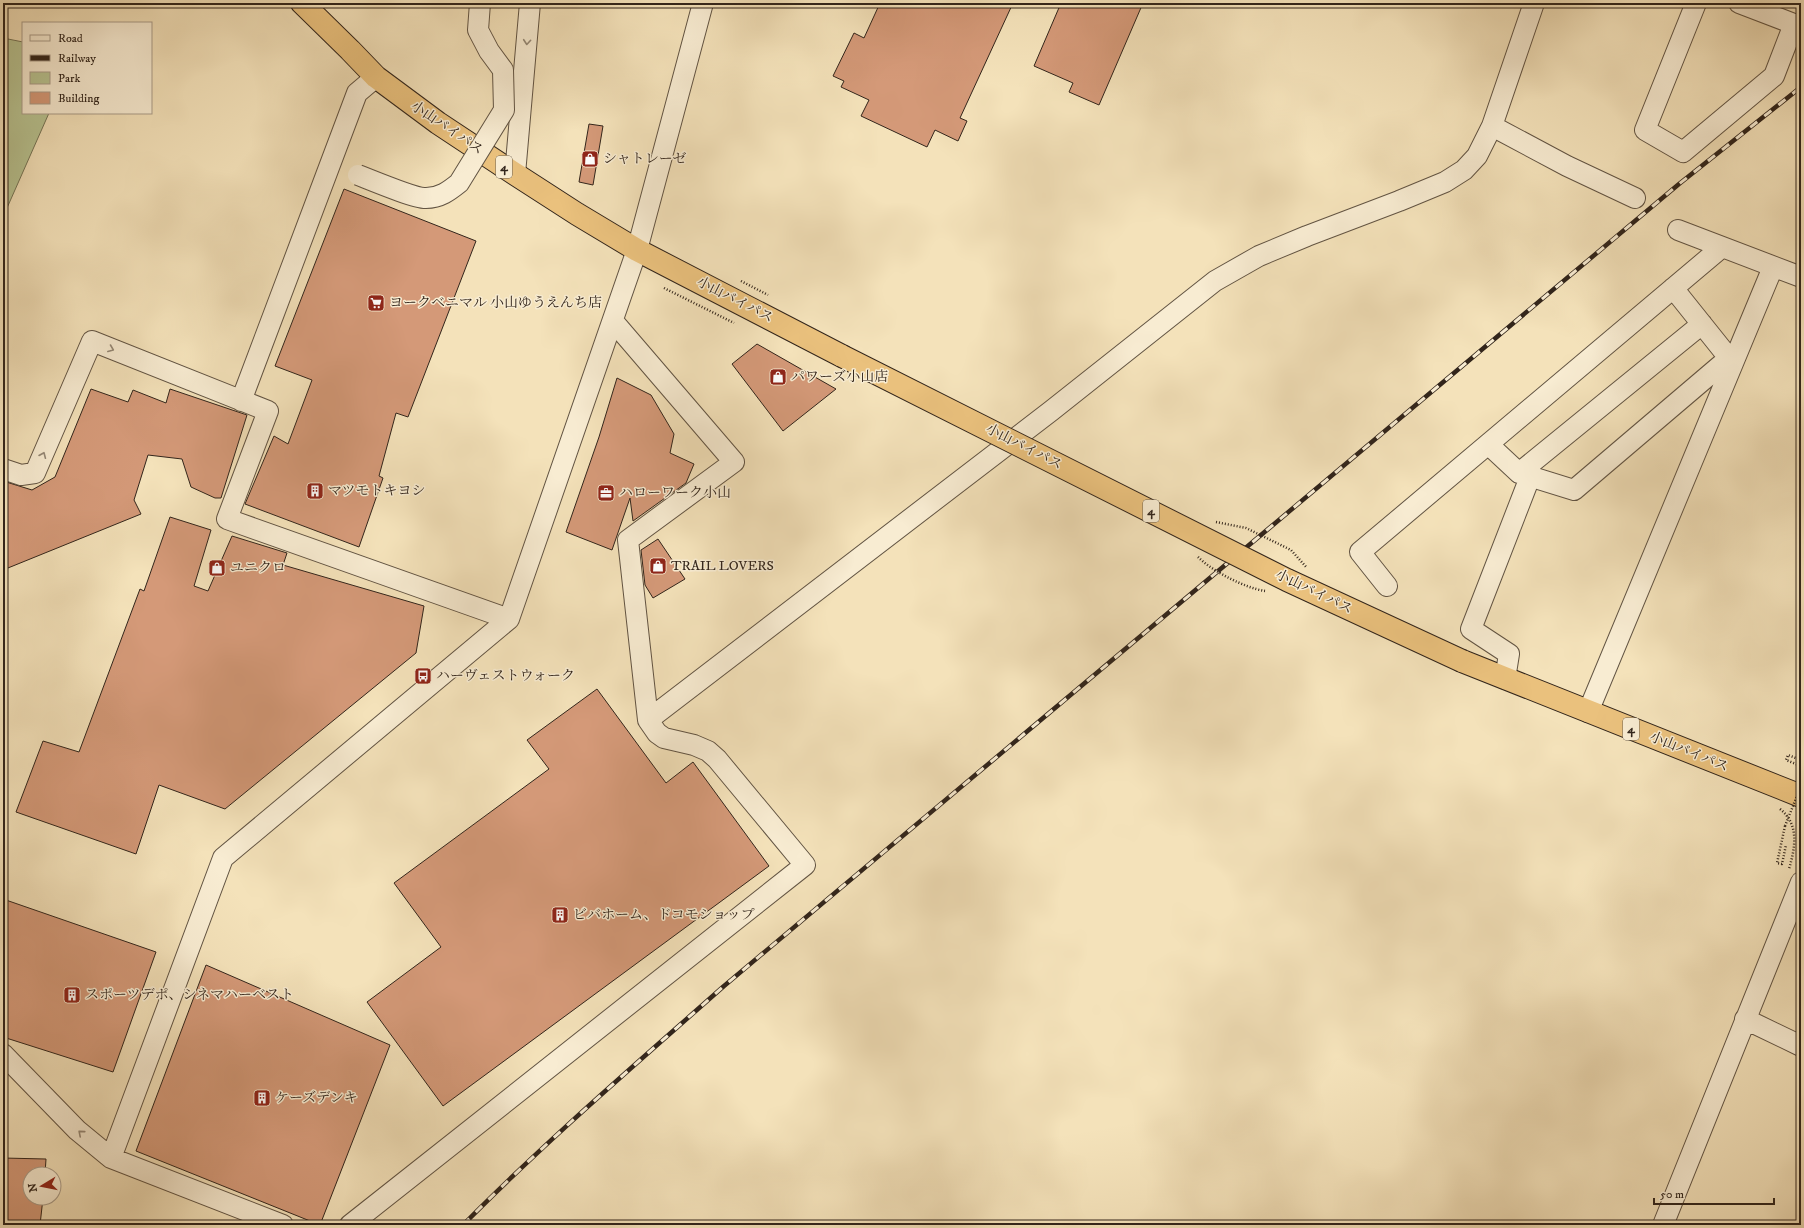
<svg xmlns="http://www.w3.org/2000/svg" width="1804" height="1228" font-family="'IM FELL DW Pica','Noto Serif JP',serif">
  <rect width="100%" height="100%" fill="#f4e2ba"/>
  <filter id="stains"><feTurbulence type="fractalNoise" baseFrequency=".005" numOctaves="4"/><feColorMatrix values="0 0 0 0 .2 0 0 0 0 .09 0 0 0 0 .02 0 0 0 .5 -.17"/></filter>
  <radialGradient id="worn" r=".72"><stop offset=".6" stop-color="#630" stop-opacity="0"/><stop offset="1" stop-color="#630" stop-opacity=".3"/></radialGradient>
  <path fill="#b8c492" stroke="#757456" d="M 3,38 L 23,42 L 23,113 L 49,113 L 3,217 Z"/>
  <path fill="#d49978" stroke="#32251b" d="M 880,3 L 1013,3 L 960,118 L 967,121 L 958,141 L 935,130 L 927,147 L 861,116 L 869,100 L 841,87 L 844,81 L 833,76 L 854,33 L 864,38 Z
    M 1061,3 L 1143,3 L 1099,105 L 1069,92 L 1073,83 L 1034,66 Z
    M 589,124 L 603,126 L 593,185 L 579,182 Z
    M 344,189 L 476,241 L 408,417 L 396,413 L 379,476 L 383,478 L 359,547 L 245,504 L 274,436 L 288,444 L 312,380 L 275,366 Z
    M 757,344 L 836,389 L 783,431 L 732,364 Z
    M 617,378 L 651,395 L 674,434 L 670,453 L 694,464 L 686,483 L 633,521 L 630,498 L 612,550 L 566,532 L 599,437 Z
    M 91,389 L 128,402 L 133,390 L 166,403 L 170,389 L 247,415 L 221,498 L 215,498 L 191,487 L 182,459 L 148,455 L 134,500 L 141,514 L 3,570 L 3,481 L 32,490 L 55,477 Z
    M 170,517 L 211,530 L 194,586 L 208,591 L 232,536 L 287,553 L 283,565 L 424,606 L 416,653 L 225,809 L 159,785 L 136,854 L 16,812 L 43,741 L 79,752 L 140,589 L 144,591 Z
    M 658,539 L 685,579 L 653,598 L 645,585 L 641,550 Z
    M 597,689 L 666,783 L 693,762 L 769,866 L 443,1106 L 367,1002 L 441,947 L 394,883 L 549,769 L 527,740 Z
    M 3,899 L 156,952 L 113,1072 L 3,1037 Z
    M 206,965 L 390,1045 L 320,1225 L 136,1151 Z
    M 3,1158 L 46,1159 L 45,1174 L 30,1174 L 30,1198 L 43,1198 L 40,1225 L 3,1225 Z"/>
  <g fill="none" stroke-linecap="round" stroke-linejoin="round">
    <g stroke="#625443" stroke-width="22">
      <path id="minor" d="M 1696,3 L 1645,130 L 1683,152 L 1774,76 L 1794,24 L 1739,3
        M 1492,126 L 1567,166 L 1635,198
        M 515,174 L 530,3
        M 1678,230 L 1801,277
        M 1673,288 L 1729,358
        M 241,401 L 357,93 L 376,77
        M 1489,445 L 1519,473 L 1574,490 L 1735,353
        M 3,469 L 21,475 L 35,473 L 92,341 L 268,411 L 227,519 L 509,619
        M 1519,473 L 1702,324
        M 1387,586 L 1360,552 L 1722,247
        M 1505,679 L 1509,654 L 1471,629 L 1530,477
        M 1588,712 L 1773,267
        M 648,720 L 1051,411 L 1215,281 L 1259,256 L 1307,236 L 1399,201 L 1445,182 L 1464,170 L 1477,156 L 1492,126 L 1534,3
        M 1745,1019 L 1801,1046
        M 3,1054 L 77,1130 L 111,1158 L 283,1225
        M 111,1158 L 223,858 L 509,619 L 637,250 L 703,3
        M 350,1225 L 805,865 L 717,759 L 708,751 L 694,745 L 664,738 L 657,733 L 648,720 L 628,540 L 734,462 L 613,321
        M 1663,1225 L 1801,882"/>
    </g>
    <g stroke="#32251b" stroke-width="24">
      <path id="highway" d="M 302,3 L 350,50 L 376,77 L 438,123 L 515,174 L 577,214 L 637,250 L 842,356
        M 1462,661 L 1801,796"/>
    </g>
    <path stroke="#32251b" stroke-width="2.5" stroke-dasharray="1 2" stroke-linecap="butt" d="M 741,281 L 768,295
      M 664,288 L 734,323
      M 1801,760 L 1788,755 L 1786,760 L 1801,766
      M 1780,809 C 1800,825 1795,848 1789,869
      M 1785,826 L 1777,863 L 1782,864 L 1786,845"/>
    <use href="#minor" stroke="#f8ecd2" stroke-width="20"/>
    <use href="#highway" stroke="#eac17d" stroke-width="22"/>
    <g stroke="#32251b" stroke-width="4.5">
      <path id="rail" d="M 463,1225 C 546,1141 636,1064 724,986 L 1679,184 L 1801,87"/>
    </g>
    <use href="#rail" stroke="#f8ecd2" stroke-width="3" stroke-dasharray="9" stroke-linecap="butt"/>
    <g stroke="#625443" stroke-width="22" stroke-linecap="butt">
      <path id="minor-bridge" d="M 358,175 C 371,180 416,199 426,198 C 440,198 449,191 459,183 L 504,110 L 503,70 L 489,51 L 478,30 L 480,3"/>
    </g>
    <g stroke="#32251b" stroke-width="24" stroke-linecap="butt">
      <path id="highway-bridge" d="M 842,356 L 1287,580 L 1462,661"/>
    </g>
    <path stroke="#32251b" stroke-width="2.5" stroke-dasharray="1 2" stroke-linecap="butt" d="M 1216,522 L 1246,528 L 1291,550 L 1307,568
      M 1198,557 C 1212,571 1245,588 1265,591
      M 1785,826 L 1801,786"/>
    <use href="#minor-bridge" stroke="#f8ecd2" stroke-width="20"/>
    <use href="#highway-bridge" stroke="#eac17d" stroke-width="22"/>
  </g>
  <defs><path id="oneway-chevron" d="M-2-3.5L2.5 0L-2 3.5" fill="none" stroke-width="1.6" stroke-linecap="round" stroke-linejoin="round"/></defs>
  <g stroke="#958876">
    <use href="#oneway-chevron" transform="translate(527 42) rotate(95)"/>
    <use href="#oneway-chevron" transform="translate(111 349) rotate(22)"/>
    <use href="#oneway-chevron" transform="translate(43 455) rotate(-67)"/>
    <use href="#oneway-chevron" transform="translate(81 1133) rotate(-139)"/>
  </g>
  <defs>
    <g id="shop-square" transform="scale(0.9)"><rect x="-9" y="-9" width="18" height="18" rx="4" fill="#8f2418" stroke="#f8ecd2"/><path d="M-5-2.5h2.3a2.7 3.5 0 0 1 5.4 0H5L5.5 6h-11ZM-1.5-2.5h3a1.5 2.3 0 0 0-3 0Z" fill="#fff"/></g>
    <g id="supermarket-square" transform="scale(0.9)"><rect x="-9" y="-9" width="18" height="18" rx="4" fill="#8f2418" stroke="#f8ecd2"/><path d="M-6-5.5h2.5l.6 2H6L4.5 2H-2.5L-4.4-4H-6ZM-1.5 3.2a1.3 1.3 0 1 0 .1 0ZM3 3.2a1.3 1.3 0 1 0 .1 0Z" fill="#fff"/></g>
    <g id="building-square" transform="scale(0.9)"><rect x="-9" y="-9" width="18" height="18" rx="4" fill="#8f2418" stroke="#f8ecd2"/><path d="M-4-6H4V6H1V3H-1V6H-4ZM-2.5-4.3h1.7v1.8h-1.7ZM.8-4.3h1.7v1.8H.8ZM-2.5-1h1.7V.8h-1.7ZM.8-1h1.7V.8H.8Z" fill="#fff"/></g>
    <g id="office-square" transform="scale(0.9)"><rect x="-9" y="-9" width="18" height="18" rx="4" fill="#8f2418" stroke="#f8ecd2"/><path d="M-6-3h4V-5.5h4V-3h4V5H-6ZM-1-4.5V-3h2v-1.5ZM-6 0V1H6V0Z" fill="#fff"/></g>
    <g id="bus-square" transform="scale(0.9)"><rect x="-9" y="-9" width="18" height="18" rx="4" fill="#8f2418" stroke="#f8ecd2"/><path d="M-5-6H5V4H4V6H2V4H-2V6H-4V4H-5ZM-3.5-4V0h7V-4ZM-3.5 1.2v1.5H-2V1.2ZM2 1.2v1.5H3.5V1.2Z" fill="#fff"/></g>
  </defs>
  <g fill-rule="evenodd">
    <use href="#shop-square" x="590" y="159"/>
    <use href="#supermarket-square" x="376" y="303"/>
    <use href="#shop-square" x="778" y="377"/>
    <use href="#building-square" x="315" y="491"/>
    <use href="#office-square" x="606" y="493"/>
    <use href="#shop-square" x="658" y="566"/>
    <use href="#shop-square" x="217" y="568"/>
    <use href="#bus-square" x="423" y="676"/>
    <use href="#building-square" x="560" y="915"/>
    <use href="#building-square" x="72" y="995"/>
    <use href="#building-square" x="262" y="1098"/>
  </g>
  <g text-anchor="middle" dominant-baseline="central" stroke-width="3" stroke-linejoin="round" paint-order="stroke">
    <g fill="#f8ecd2" stroke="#6d6152" stroke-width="1">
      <rect x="496" y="156" width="16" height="22" rx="3"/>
      <rect x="1143" y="500" width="16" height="22" rx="3"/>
      <rect x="1623" y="718" width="16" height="22" rx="3"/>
    </g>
    <g font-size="13" font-weight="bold" fill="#32251b">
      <text x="504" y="167">4</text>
      <text x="1151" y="511">4</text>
      <text x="1631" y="729">4</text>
    </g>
    <g font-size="14" fill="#32251b" stroke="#f8ecd2">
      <text transform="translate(447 128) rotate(34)">小山バイパス</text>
      <text transform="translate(735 300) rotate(27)">小山バイパス</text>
      <text transform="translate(1024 447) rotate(27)">小山バイパス</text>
      <text transform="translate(1314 592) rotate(26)">小山バイパス</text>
      <text transform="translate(1689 752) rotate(22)">小山バイパス</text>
    </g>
    <g font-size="14" fill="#32251b" stroke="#f8ecd2" text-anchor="start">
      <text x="603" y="159">シャトレーゼ</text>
      <text x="389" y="303">ヨークベニマル 小山ゆうえんち店</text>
      <text x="791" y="377">パワーズ小山店</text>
      <text x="328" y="491">マツモトキヨシ</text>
      <text x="619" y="493">ハローワーク小山</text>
      <text x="671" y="566">TRAIL LOVERS</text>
      <text x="230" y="568">ユニクロ</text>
      <text x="436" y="676">ハーヴェストウォーク</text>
      <text x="573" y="915">ビバホーム、ドコモショップ</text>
      <text x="85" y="995">スポーツデポ、シネマハーベスト</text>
      <text x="275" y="1098">ケーズデンキ</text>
    </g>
  </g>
  <rect width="1804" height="1228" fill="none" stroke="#f4e2ba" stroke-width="16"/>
  <rect x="4" y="4" width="1796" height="1220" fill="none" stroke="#32251b" stroke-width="2"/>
  <rect x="8" y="8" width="1788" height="1212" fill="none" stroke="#32251b"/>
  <rect x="22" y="22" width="130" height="92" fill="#f8ecd2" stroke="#a99c89"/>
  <rect x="30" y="35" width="20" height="6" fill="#f8ecd2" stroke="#a99c89"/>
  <text x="58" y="42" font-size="12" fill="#32251b">Road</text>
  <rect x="30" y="55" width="20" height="6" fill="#32251b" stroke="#a99c89"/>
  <text x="58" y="62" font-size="12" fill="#32251b">Railway</text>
  <rect x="30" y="72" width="20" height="12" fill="#b8c492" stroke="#a99c89"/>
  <text x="58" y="82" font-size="12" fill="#32251b">Park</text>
  <rect x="30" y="92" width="20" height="12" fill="#d49978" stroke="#a99c89"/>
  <text x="58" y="102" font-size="12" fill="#32251b">Building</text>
  <g transform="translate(42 1186) rotate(260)"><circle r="19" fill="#f8ecd2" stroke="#a99c89"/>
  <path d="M0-3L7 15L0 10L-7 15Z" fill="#8f2418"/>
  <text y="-6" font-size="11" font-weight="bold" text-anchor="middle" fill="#32251b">N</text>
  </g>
  <path d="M1654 1198v6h120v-6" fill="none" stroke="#32251b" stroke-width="2"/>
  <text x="1660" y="1198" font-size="12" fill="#32251b" stroke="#f8ecd2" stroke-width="3" paint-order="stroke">50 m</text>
  <rect width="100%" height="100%" filter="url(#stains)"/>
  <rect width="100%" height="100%" fill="url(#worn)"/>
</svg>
